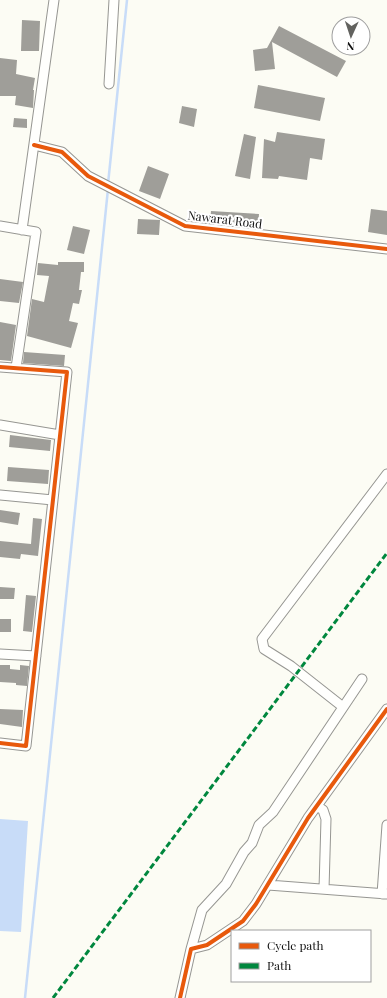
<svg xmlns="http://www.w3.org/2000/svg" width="387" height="998" font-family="'Playfair Display',serif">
  <rect width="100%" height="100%" fill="#fcfcf4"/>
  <path fill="#c8dcf8" d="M 0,819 L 28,821 L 21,932 L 0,931 Z"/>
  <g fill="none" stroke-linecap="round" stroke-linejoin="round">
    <path stroke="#c8dcf8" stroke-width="2.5" d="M 108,184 L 127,0
      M 25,998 L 108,189"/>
  </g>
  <path fill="#9f9e99" d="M 22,20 L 40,21 L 39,51 L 21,51 Z
    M 279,26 L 346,61 L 337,77 L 272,42 L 275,69 L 255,71 L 253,50 L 267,48 Z
    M 0,58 L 17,60 L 16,74 L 35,78 L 33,90 L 34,90 L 33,108 L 15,105 L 16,96 L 0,96 Z
    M 258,85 L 325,98 L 320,121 L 254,108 Z
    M 182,106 L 197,109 L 194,127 L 179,123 Z
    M 14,118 L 27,119 L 27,128 L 13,127 Z
    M 277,132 L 325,139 L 322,160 L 310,158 L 307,180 L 279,176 L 278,179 L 262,178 L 264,139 L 275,142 Z
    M 244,134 L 256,137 L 250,179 L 235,176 Z
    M 148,166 L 169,174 L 160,199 L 139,191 Z
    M 371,209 L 387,211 L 387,235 L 368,232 Z
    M 211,211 L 259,214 L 258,228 L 210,223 Z
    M 138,219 L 160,220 L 159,235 L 137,234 Z
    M 73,226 L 90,230 L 84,254 L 67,250 Z
    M 58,262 L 84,262 L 84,272 L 81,272 L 79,290 L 82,290 L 79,304 L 73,303 L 69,321 L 78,323 L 71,348 L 27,336 L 32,299 L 44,302 L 49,276 L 37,275 L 38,263 L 58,265 Z
    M 0,279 L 23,282 L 19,303 L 0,301 Z
    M 0,322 L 16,325 L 11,361 L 0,360 Z
    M 24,352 L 65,355 L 64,366 L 23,363 Z
    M 10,435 L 51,440 L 50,451 L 9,447 Z
    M 8,467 L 49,470 L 48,484 L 7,481 Z
    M 0,510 L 20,513 L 18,525 L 0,522 Z
    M 33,518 L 42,519 L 38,556 L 21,554 L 20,559 L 0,557 L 0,541 L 31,544 Z
    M 0,587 L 15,588 L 14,599 L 0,599 Z
    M 26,595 L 36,596 L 32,632 L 23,631 Z
    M 0,619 L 11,619 L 11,632 L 0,632 Z
    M 0,665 L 10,665 L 10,669 L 20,670 L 20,665 L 29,666 L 27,686 L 16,685 L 16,683 L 0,682 Z
    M 0,709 L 23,710 L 22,727 L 0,724 Z"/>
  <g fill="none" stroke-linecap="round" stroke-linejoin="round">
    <g stroke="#969692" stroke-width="11">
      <path id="minor" d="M 109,84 L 114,0
        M 34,145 L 62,152 L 88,176 L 185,226 L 387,249
        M 0,226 L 36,232 L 16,368
        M 22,230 L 54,0
        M 0,367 L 67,372 L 26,746 L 0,743
        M 0,425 L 60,435
        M 0,495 L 53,500
        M 0,654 L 36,656
        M 343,707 L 291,666 L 264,649 L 262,639 L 387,474
        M 317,806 L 323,810 L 326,819 L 324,889
        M 268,885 L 387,894
        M 382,894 L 387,825
        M 191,949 L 202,910 L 226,884 L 244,852 L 252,843 L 259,825 L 273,812 L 362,679
        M 180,998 L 191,949 L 207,945 L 243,921 L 256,904 L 308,818 L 387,709"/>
    </g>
    <use href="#minor" stroke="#fffffd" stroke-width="9"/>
    <path stroke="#00873e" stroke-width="3" stroke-dasharray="6 3" stroke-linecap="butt" d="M 53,998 L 387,553"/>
    <g stroke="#fff" stroke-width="6">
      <path id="cycleway" d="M 34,145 L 62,152 L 88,176 L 185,226 L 387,249
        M 0,367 L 67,372 L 26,746 L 0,743
        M 180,998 L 191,949 L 207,945 L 243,921 L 256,904 L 308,818 L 387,709"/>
    </g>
    <use href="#cycleway" stroke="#e8590c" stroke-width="4"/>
  </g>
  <g text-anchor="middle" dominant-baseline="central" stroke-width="4" stroke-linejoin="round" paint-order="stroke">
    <g font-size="12" fill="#0f0f0f" stroke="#fff">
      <text transform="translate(225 219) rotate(7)">Nawarat Road</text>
    </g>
  </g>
  <rect x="231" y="930" width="140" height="52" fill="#ffffff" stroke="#9f9f9f"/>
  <rect x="239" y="943" width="20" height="6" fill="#e8590c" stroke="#9f9f9f"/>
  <text x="267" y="950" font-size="12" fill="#0f0f0f">Cycle path</text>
  <rect x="239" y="963" width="20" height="6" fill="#00873e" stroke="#9f9f9f"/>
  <text x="267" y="970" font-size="12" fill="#0f0f0f">Path</text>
  <g transform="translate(351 36) rotate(183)"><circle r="19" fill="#ffffff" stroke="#9f9f9f"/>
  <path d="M0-3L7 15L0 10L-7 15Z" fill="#62625f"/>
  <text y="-6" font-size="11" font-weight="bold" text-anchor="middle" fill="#0f0f0f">N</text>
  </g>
</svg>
